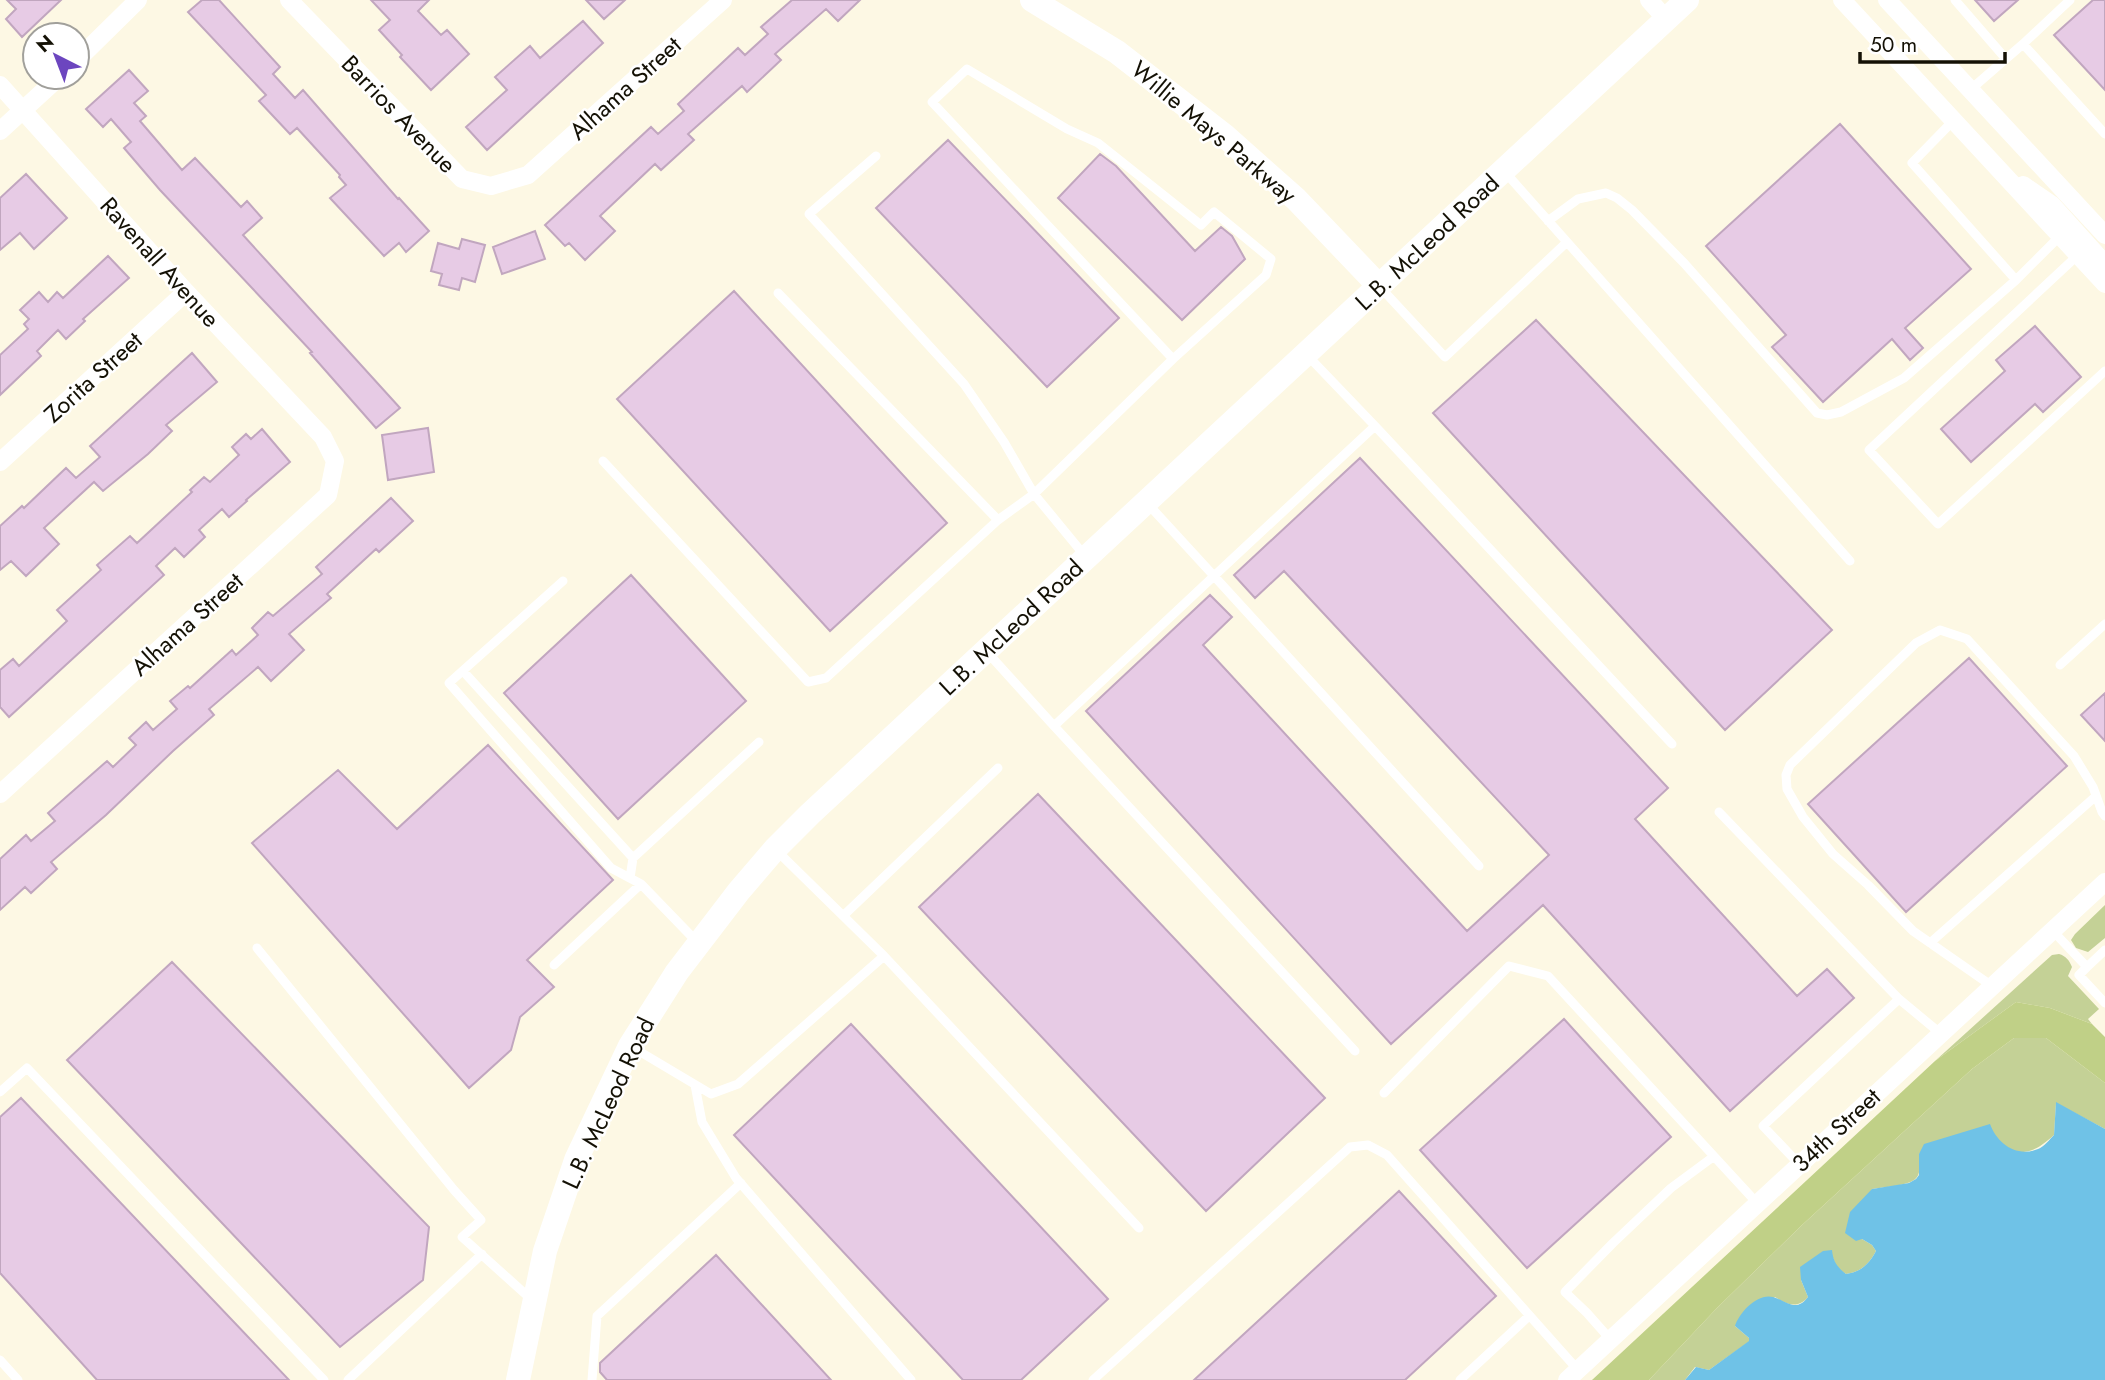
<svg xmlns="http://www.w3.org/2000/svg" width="2105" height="1380" font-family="Jost,sans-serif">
  <rect width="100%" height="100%" fill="#fdf8e4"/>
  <path fill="#c4d196" d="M 2105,905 L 2105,938 L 2088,952 L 2076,948 L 2071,940 L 2075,934 Z
    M 2059,954 C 2066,956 2069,960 2072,967 L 2068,976 L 2099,1009 L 2088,1019 L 2092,1024 L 2050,1008 L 2016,1002 L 1935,1061 L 2052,955 Z
    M 2014,1038 L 2046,1038 L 2105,1083 L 2105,1129 L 2056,1103 L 2054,1135 C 2031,1156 2015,1160 1993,1134 L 1919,1154 C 1919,1160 1921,1172 1917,1177 C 1912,1186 1882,1187 1872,1189 L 1862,1239 L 1872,1245 L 1876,1251 C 1869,1264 1861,1272 1846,1274 L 1837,1268 L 1833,1258 L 1801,1280 L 1808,1297 C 1798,1309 1787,1305 1775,1297 L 1735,1326 L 1749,1338 L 1750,1341 L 1709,1370 L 1695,1367 L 1685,1380 L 1649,1380 L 1717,1308 L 1801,1226 L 1972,1069 Z"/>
  <path fill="#c0d087" d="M 2016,1002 L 2050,1008 L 2092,1024 L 2105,1037 L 2105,1083 L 2046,1038 L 2014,1038 L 1972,1069 L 1801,1226 L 1717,1308 L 1649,1380 L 1592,1380 L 1935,1061 Z"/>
  <path fill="#6fc2e7" d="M 2056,1102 L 2105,1129 L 2105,1380 L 1685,1380 L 1696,1367 L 1709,1370 L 1749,1341 L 1749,1338 L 1735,1326 C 1739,1313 1757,1293 1773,1297 C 1787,1301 1796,1313 1808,1297 L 1801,1280 L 1800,1267 L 1823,1251 L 1832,1250 C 1833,1261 1837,1267 1846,1274 C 1861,1272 1869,1264 1876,1251 L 1872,1245 L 1862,1239 L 1856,1241 L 1845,1233 L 1850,1212 L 1872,1189 L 1909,1183 L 1916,1179 L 1919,1175 L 1919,1154 L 1924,1144 L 1990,1124 C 1997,1143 2016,1158 2038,1149 C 2044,1147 2050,1139 2054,1135 Z"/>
  <path fill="#e7cbe5" stroke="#c1a6bf" stroke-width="2" d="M 7,0 L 61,0 L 22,37 L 6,19 L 16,9 Z
    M 202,0 L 219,0 L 280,67 L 273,74 L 295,98 L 303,90 L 398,199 L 399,198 L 429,231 L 406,252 L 399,243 L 384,256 L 330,198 L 346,185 L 339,177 L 340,175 L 297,128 L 290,134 L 259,101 L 266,95 L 188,12 Z
    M 371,0 L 429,0 L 418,11 L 441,35 L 447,30 L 469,54 L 431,90 L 400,57 L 402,55 L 379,30 L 390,20 Z
    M 586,0 L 625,0 L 604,19 Z
    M 792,0 L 860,0 L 838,21 L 826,9 L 775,54 L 781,60 L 747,92 L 742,86 L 688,134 L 694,140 L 661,170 L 655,164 L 600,216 L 615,231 L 585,260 L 569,243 L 565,246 L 545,225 L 651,127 L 658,134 L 684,111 L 678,104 L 738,48 L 745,55 L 768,34 L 761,27 Z
    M 1975,0 L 2018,0 L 1994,21 Z
    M 2093,0 L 2105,0 L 2105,90 L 2054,35 Z
    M 583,21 L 603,43 L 487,150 L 466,127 L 507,90 L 495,77 L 530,46 L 540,58 Z
    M 129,70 L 148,91 L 134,103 L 146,116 L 140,121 L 182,170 L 195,158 L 241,207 L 247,201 L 262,218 L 243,235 L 400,408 L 376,428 L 310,353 L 312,352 L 160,190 L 124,148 L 131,142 L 111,119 L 103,127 L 86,109 Z
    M 1840,124 L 1971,269 L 1905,328 L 1923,348 L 1910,360 L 1892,339 L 1823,402 L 1772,347 L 1786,335 L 1706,246 Z
    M 948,140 L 1119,318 L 1047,387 L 876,208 Z
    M 1100,154 L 1116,166 L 1195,251 L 1221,227 L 1232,236 L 1245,259 L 1182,320 L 1058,198 Z
    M 26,174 L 67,218 L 34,249 L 20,233 L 0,250 L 0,198 Z
    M 535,231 L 545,259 L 502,274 L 493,247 Z
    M 462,239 L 485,245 L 475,282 L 462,278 L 459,290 L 439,285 L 442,274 L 431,271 L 438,243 L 459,249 Z
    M 108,256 L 129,278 L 83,319 L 85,321 L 66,339 L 58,330 L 37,351 L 41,356 L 0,395 L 0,355 L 28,329 L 24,324 L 29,319 L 20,310 L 39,292 L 48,302 L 57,292 L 63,298 Z
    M 734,291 L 947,523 L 830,631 L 617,399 Z
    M 1536,320 L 1832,630 L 1725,730 L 1433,413 Z
    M 2035,326 L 2081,377 L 2043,412 L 2035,404 L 1971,462 L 1941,429 L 2005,371 L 1996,360 Z
    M 192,353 L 217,382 L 166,425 L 172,431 L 148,454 L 103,491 L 94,482 L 44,528 L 59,544 L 26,576 L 11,561 L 0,570 L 0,526 L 22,506 L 24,508 L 66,468 L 76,478 L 100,457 L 90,446 Z
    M 428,428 L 434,472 L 388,480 L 382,435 Z
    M 262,429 L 290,462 L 246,500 L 247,501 L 229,517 L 222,509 L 199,530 L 205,537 L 184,557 L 175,548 L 156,566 L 164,575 L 9,717 L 0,707 L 0,670 L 13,659 L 19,666 L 67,621 L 57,610 L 101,570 L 97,565 L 130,536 L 137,543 L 192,492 L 190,490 L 204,477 L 210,482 L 239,455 L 232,447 L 246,434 L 251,439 Z
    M 1360,458 L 1668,788 L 1635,819 L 1797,996 L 1827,969 L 1854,998 L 1730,1111 L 1543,905 L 1391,1044 L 1086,711 L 1210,595 L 1232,617 L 1203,645 L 1467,931 L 1549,855 L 1284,571 L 1255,598 L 1234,575 Z
    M 391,498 L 413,521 L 379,552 L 376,549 L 327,594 L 331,598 L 289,634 L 304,650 L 271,681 L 258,667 L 209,709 L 214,715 L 173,751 L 106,815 L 51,862 L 57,869 L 31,893 L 25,887 L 0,910 L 0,859 L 26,835 L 31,841 L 55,821 L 48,813 L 107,761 L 113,767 L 136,745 L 129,738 L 146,722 L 153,730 L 177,709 L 170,701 L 188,686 L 190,688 L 232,650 L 236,655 L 258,635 L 252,628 L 268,612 L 273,616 L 322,574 L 316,567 Z
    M 631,575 L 746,701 L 618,819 L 504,693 Z
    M 1969,658 L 2067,766 L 1906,912 L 1808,804 Z
    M 2105,693 L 2105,741 L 2081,715 Z
    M 488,745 L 613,880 L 527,960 L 554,987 L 520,1017 L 511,1050 L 469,1088 L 252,843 L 338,770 L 397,829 Z
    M 1038,794 L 1325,1098 L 1206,1211 L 919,907 Z
    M 172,962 L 429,1227 L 423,1280 L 340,1347 L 67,1060 Z
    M 1564,1019 L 1671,1137 L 1527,1268 L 1420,1150 Z
    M 851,1024 L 1108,1299 L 1021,1380 L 963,1380 L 734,1135 Z
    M 21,1098 L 289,1380 L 97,1380 L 0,1273 L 0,1117 Z
    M 1399,1191 L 1496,1296 L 1405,1380 L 1194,1380 Z
    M 716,1255 L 831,1380 L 607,1380 L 600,1372 L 600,1363 Z"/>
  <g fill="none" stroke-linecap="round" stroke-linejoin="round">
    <path stroke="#fff" stroke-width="9" d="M 1955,0 L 2006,59
      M 2023,44 L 2070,0
      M 1970,90 L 2023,44 L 2105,134
      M 1953,121 L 1912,163 L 2016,280 L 2060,236
      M 876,156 L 809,214 L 964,384 L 1004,442 L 1034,494 L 1085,556
      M 1505,172 L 1567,242
      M 1548,221 L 1578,199 L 1606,193 L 1617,198 L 1632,210 L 1684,263 L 1817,413 L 1827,415 L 1841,412 L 1904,378 L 2016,280
      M 2078,255 L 1869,450 L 1938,524 L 2105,371
      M 1380,287 L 1445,357 L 1567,242 L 1850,561
      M 778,293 L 998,520 L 1034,494 L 1173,359 L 932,102 L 967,69 L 1067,129 L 1098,143 L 1201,225 L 1214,212 L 1271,259 L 1266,275 L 1173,359
      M 1307,355 L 1375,426
      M 603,461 L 808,682 L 826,678 L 998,520
      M 1147,503 L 1214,576 L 1375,426 L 1672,744
      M 563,581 L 449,683 L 611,868 L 641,884 L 698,943
      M 987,652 L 1054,726
      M 2060,665 L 2105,624
      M 463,671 L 633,858
      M 1719,812 L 1899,999
      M 776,850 L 884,956
      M 630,878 L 633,858 L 759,742
      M 843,916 L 998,768
      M 2052,930 L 2087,967 L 2105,950
      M 1930,943 L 2096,796
      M 257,948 L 454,1190 L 481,1220 L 462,1237 L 532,1300
      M 554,965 L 641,884
      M 2087,967 L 2079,975 L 2105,1003
      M 1992,986 L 1913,931 L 1868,885 L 1833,854 L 1803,817 L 1787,789 L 1786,775 L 1790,765 L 1916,643 L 1940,630 L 1967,639 L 2074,756 L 2093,787 L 2102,812 L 2105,816
      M 632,1047 L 711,1094 L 738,1084 L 884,956 L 1139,1228
      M 1355,1051 L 1054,726 L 1214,576 L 1479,866
      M 695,1085 L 702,1122 L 736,1178 L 911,1380
      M 0,1092 L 27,1068 L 324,1380
      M 1384,1093 L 1509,966 L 1548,976 L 1757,1203
      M 1799,1164 L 1763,1126 L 1899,999 L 1940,1033
      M 1610,1339 L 1587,1313 L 1565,1292 L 1613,1243 L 1671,1188 L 1713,1157
      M 0,1360 L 18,1380
      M 348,1380 L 482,1254
      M 592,1380 L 597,1316 L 741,1183
      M 1093,1380 L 1350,1147 L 1368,1145 L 1387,1155 L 1578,1370
      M 1460,1380 L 1529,1316"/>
    <path stroke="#fff" stroke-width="18" d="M 289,0 L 462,179 L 491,186 L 528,175 L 723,0
      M 1649,0 L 1666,19
      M 1842,0 L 2105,284
      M 1887,0 L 2105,235
      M 77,60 L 138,0
      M 0,85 L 186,292 L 323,437 L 335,461 L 328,495 L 0,794
      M 0,131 L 59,77
      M 2023,185 L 2052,205 L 2105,264
      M 0,462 L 186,292
      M 1567,1380 L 2105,882"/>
    <path stroke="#fff" stroke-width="24" d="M 1032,0 L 1117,52 L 1225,136 L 1296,199 L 1379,286
      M 518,1380 L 545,1251 L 576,1160 L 630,1046 L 677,972 L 739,891 L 775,849 L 810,814 L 1687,0"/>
  </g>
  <g text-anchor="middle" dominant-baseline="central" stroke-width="5" stroke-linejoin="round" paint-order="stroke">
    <g font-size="24" fill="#141105" stroke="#fff">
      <text transform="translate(625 88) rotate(-42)">Alhama Street</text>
      <text transform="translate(399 114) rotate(46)">Barrios Avenue</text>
      <text transform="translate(1214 132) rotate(40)">Willie Mays Parkway</text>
      <text transform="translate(1427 242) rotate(-43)">L.B. McLeod Road</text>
      <text transform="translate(160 262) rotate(48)">Ravenall Avenue</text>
      <text transform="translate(93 377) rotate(-42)">Zorita Street</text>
      <text transform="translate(187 624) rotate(-42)">Alhama Street</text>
      <text transform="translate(1011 627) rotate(-43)">L.B. McLeod Road</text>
      <text transform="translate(608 1103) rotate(-65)">L.B. McLeod Road</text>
      <text transform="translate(1836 1130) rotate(-43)">34th Street</text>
    </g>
  </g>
  <g transform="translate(56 56) rotate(318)"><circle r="33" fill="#ffffff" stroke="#a1a09b" stroke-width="2"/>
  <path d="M0-5L12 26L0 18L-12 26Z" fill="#6c46bf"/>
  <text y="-10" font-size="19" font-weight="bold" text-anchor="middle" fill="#141105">N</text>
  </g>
  <path d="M1860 52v10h145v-10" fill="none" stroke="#141105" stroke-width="3.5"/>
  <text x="1870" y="52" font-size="21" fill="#141105" stroke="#ffffff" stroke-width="5" paint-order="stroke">50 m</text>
</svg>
